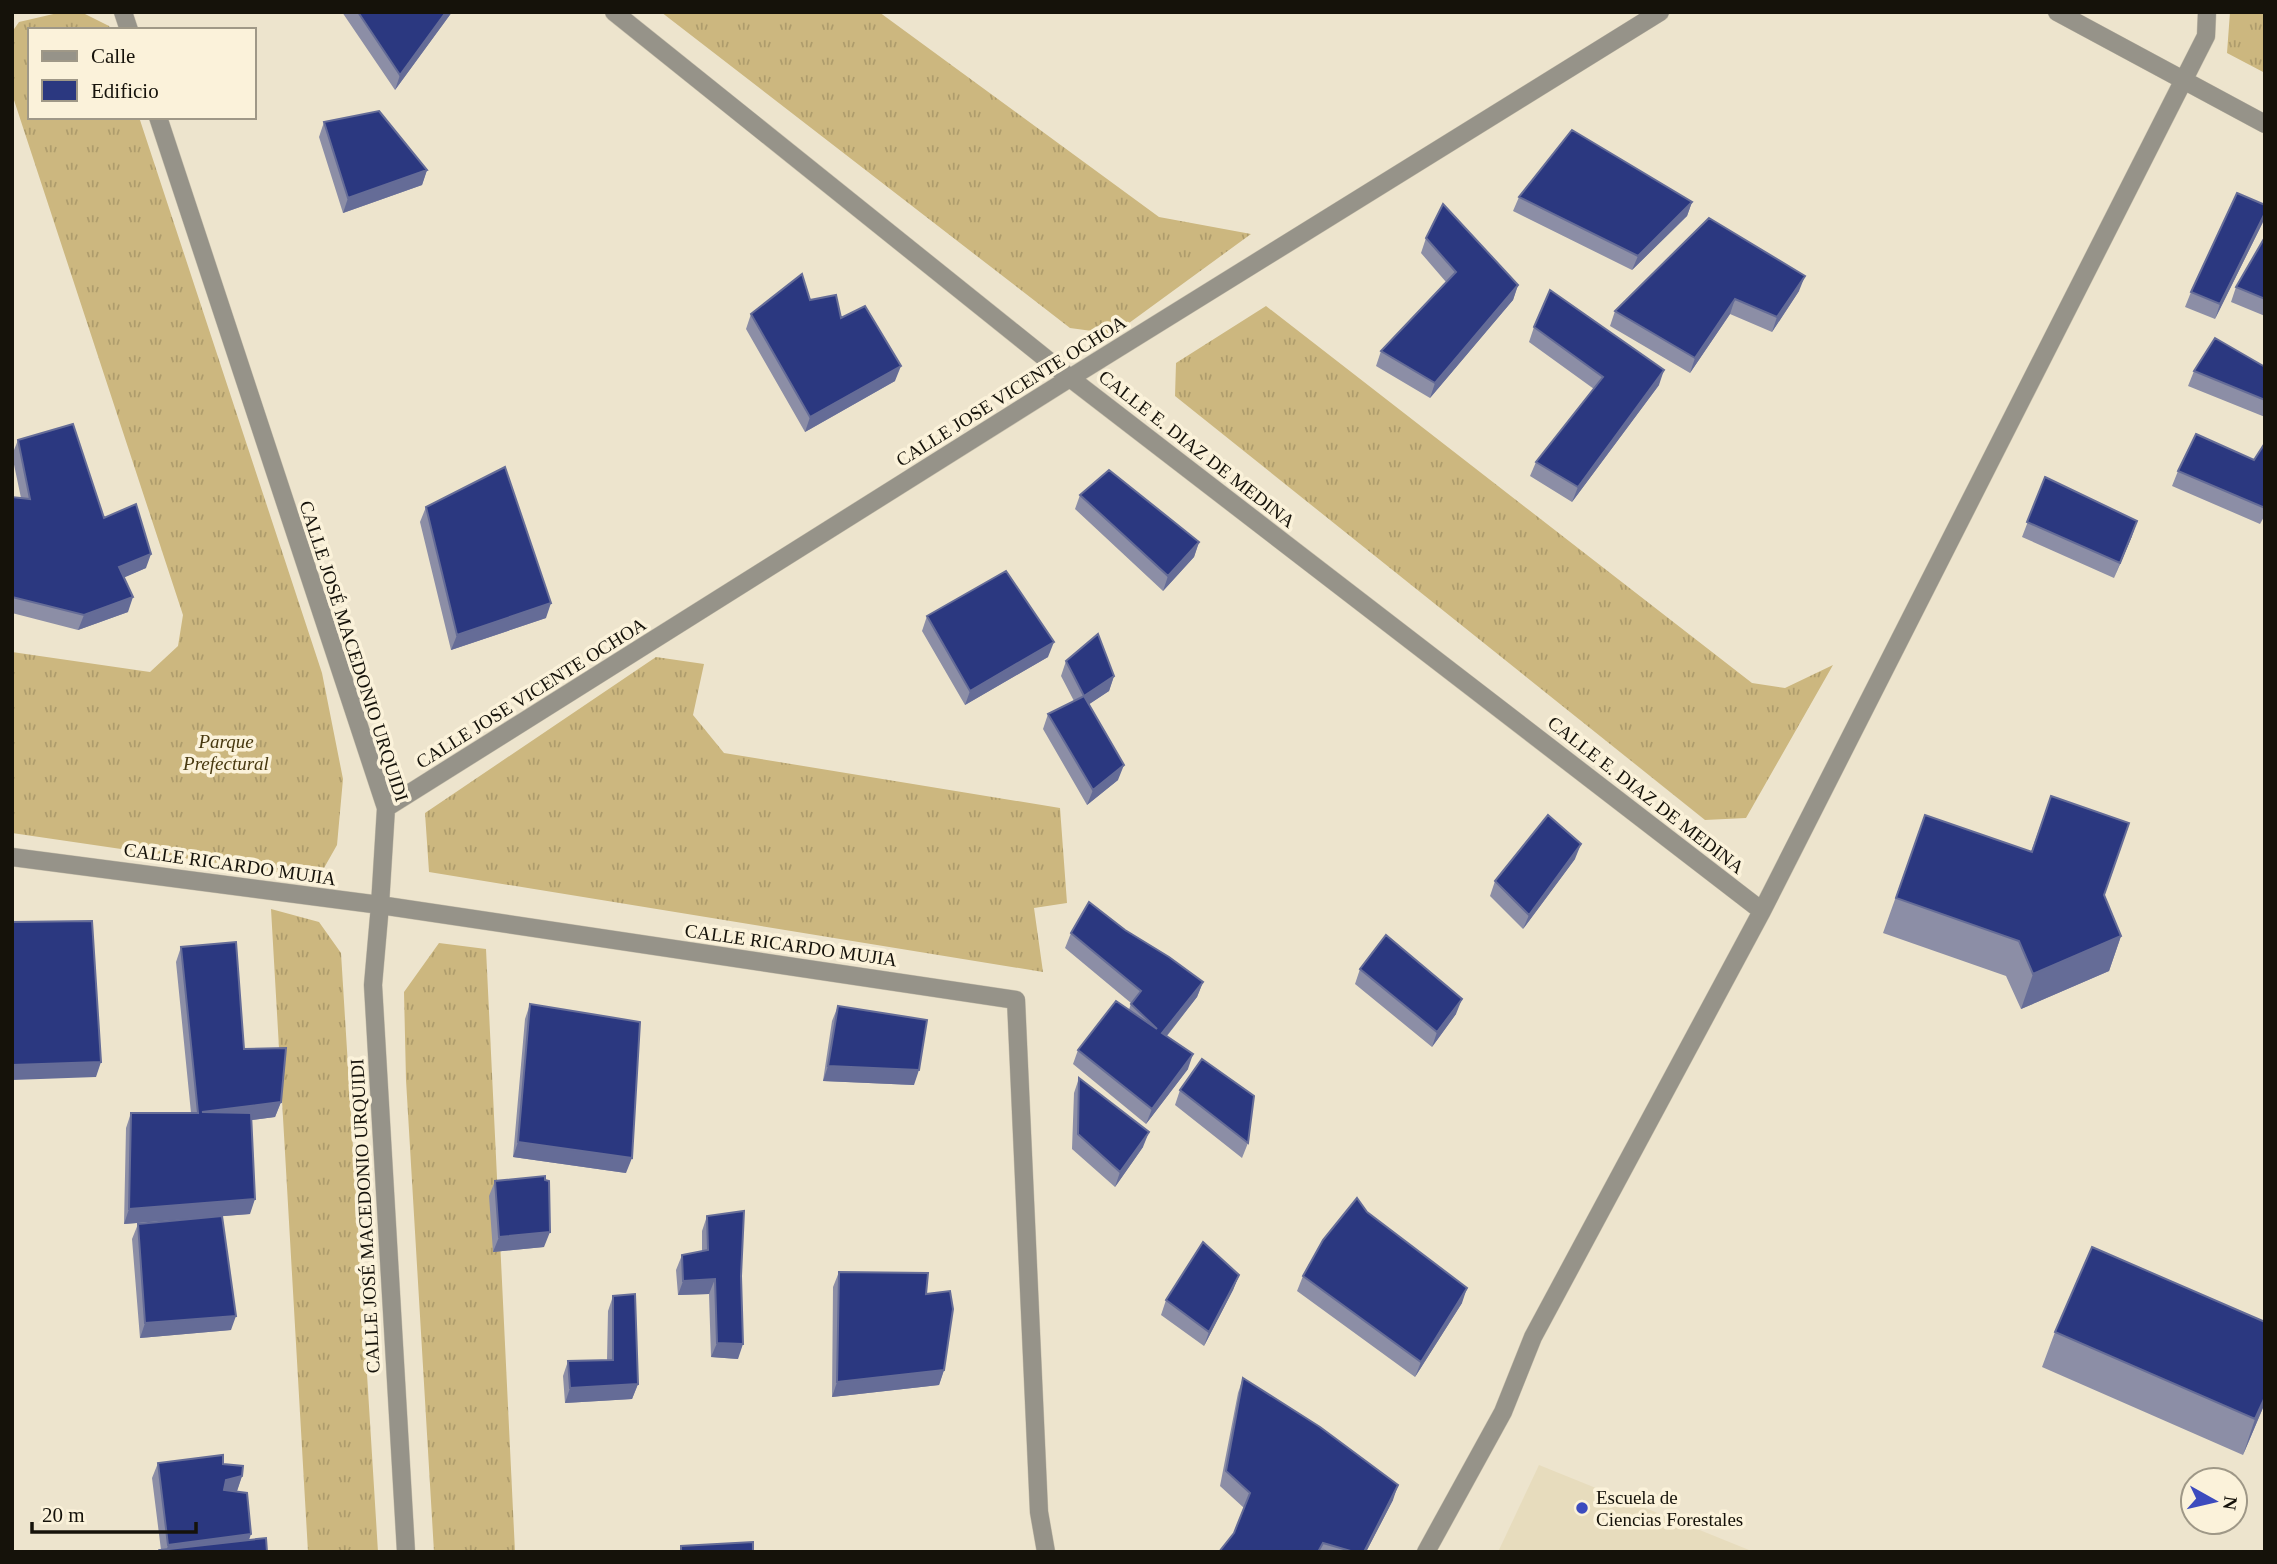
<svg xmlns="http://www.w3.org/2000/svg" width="2277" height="1564" font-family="Georgia,serif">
  <defs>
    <pattern id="grass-tufts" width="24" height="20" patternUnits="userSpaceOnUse" patternTransform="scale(1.75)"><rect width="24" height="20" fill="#ccb77f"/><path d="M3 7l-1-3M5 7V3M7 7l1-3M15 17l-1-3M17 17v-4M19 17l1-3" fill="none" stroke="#ae9c6c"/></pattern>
  </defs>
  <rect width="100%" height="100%" fill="#ede4cd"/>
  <path fill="#e7dcbd" d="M 1539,1465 L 1754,1552 L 1498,1552 Z"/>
  <path fill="url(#grass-tufts)" d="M 62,12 L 81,12 L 109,26 L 111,30 L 30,30 L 30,117 L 139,117 L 322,673 L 343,779 L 337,845 L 324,868 L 291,874 L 12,833 L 12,652 L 150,672 L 178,646 L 183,615 L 12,94 L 12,32 L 19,22 Z
    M 661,12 L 879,12 L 1159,217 L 1251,234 L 1114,334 L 1070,328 Z
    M 2230,12 L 2265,12 L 2265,73 L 2227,53 Z
    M 1266,306 L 1752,683 L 1785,688 L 1833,665 L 1746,818 L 1705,820 L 1175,396 L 1176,363 Z
    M 656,657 L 704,664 L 693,715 L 724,753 L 1060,808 L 1067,903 L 1034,908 L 1043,972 L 429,872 L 425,813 Z
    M 271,909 L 319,922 L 341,953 L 378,1552 L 308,1552 Z
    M 439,943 L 486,949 L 515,1552 L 434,1552 L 406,1080 L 404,992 Z"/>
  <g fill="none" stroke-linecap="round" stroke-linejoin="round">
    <g stroke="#cac2ae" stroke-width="19">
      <path id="minor" d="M 123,12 L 129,30
        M 614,12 L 1070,378 L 1762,911
        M 2057,12 L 2265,124
        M 158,117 L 386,808 L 380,905 L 373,985 L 406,1552
        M 386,808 L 1070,378 L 1660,12
        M 12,857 L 380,905 L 1016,1000 L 1039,1512 L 1046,1552
        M 1426,1552 L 1503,1412 L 1533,1337 L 1762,911 L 2206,36 L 2207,12"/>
    </g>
    <use href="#minor" stroke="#969389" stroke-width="18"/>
  </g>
  <path fill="#8c8ea6" d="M 342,12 L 452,12 L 395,90 Z
    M 324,122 L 427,170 L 422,185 L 343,213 L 319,137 Z
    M 1519,197 L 1692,202 L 1687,216 L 1632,270 L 1513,211 Z
    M 2263,222 L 2215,319 L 2185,307 L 2191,292 Z
    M 2265,237 L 2265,316 L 2231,302 L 2236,287 Z
    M 1426,238 L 1518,285 L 1513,300 L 1430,398 L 1376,366 L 1381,351 L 1446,282 L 1421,253 Z
    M 1799,291 L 1772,332 L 1730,314 L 1690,373 L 1610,326 L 1615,311 Z
    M 810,300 L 895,381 L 805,432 L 746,329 L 751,314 Z
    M 1534,327 L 1659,385 L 1572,502 L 1530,476 L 1536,462 L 1594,389 L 1529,342 Z
    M 2265,367 L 2265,417 L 2188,386 L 2194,371 Z
    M 18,440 L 104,518 L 146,568 L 124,577 L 128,612 L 78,630 L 12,613 L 12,497 L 21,498 L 12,455 Z
    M 2265,443 L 2265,515 L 2260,524 L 2172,486 L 2178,471 L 2254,460 Z
    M 2045,477 L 2132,536 L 2114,578 L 2022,537 Z
    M 1080,495 L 1199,542 L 1194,557 L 1163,591 L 1075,509 Z
    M 426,507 L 546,618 L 451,650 L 420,522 Z
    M 927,616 L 1048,657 L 965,705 L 922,631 Z
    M 1066,661 L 1114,676 L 1109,691 L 1089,704 L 1118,780 L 1087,805 L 1043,729 L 1048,714 L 1074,701 L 1061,676 Z
    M 2051,796 L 2104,895 L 2121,936 L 2109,971 L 2021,1009 L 2006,976 L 1883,933 L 1925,815 L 2031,852 Z
    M 1575,859 L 1523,929 L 1490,896 L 1495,881 Z
    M 1125,930 L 1203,982 L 1197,997 L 1167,1036 L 1188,1069 L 1146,1124 L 1073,1064 L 1078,1050 L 1129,1010 L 1131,1003 L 1065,948 L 1071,933 Z
    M 181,947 L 244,1049 L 281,1102 L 275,1117 L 251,1120 L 250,1214 L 222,1216 L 231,1330 L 140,1338 L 132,1239 L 138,1224 L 198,1218 L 124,1224 L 126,1128 L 131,1113 L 191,1113 L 176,962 Z
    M 1360,969 L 1456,1014 L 1432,1047 L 1355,984 Z
    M 530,1004 L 626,1173 L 513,1157 L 525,1019 Z
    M 838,1006 L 914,1085 L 823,1081 L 832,1021 Z
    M 1079,1078 L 1143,1147 L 1115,1187 L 1072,1149 L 1074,1093 Z
    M 1180,1090 L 1248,1143 L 1242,1158 L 1175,1105 Z
    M 495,1181 L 544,1247 L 493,1252 L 489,1196 Z
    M 707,1216 L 738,1359 L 711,1357 L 709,1294 L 678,1295 L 676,1270 L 682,1255 L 702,1251 L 702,1231 Z
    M 839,1272 L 926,1294 L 944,1370 L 939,1385 L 832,1397 L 833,1287 Z
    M 1239,1275 L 1233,1290 L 1204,1346 L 1161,1315 L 1166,1300 Z
    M 1303,1276 L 1462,1303 L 1415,1377 L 1297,1291 Z
    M 613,1296 L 638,1384 L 632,1399 L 565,1403 L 563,1376 L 568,1361 L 607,1360 L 608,1311 Z
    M 2055,1332 L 2265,1403 L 2243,1455 L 2042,1367 Z
    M 1243,1378 L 1393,1500 L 1366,1552 L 1219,1552 L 1234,1533 L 1244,1508 L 1220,1486 L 1238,1393 Z
    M 158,1463 L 223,1464 L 242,1476 L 237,1491 L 234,1491 L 249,1540 L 267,1552 L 159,1552 L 161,1550 L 152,1478 Z"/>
  <path fill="#656c97" d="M 446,12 L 452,12 L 395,90 L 400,75 Z
    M 427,170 L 422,185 L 343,213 L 348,198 Z
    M 1692,202 L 1687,216 L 1632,270 L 1638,256 Z
    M 2265,213 L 2263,222 L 2215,319 L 2220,304 Z
    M 1805,276 L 1799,291 L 1772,332 L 1777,317 Z
    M 1518,285 L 1513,300 L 1430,398 L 1435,383 Z
    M 1735,299 L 1730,314 L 1690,373 L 1695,358 Z
    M 901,366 L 895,381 L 805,432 L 810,417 Z
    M 1664,370 L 1659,385 L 1572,502 L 1578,487 Z
    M 2137,521 L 2132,536 L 2114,578 L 2120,563 Z
    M 1199,542 L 1194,557 L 1163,591 L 1168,576 Z
    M 151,554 L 146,568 L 114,582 L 119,567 Z
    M 133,597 L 128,612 L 78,630 L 84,615 Z
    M 551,603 L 546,618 L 451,650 L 457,635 Z
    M 1054,642 L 1048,657 L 965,705 L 970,691 Z
    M 1114,676 L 1109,691 L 1079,711 L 1084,696 Z
    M 1124,765 L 1118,780 L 1087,805 L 1093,790 Z
    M 1581,844 L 1575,859 L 1523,929 L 1529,915 Z
    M 2121,936 L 2109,971 L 2021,1009 L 2033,974 Z
    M 1203,982 L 1197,997 L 1157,1048 L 1162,1033 Z
    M 1462,999 L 1456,1014 L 1432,1047 L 1437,1032 Z
    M 1193,1054 L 1188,1069 L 1146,1124 L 1152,1109 Z
    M 101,1062 L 96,1077 L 12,1080 L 12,1065 Z
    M 828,1066 L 919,1070 L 914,1085 L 823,1081 Z
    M 281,1102 L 275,1117 L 197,1127 L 202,1112 Z
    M 1149,1132 L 1143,1147 L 1115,1187 L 1120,1172 Z
    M 518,1142 L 632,1158 L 626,1173 L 513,1157 Z
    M 255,1199 L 250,1214 L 124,1224 L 129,1209 Z
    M 550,1232 L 544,1247 L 493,1252 L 499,1237 Z
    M 1239,1275 L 1233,1290 L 1204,1346 L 1209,1332 Z
    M 715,1279 L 709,1294 L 678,1295 L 683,1281 Z
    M 1467,1288 L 1462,1303 L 1415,1377 L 1421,1362 Z
    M 236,1316 L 231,1330 L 140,1338 L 145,1323 Z
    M 717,1343 L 743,1344 L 738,1359 L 711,1357 Z
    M 944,1370 L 939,1385 L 832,1397 L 837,1382 Z
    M 638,1384 L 632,1399 L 565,1403 L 570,1388 Z
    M 2265,1397 L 2265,1403 L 2243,1455 L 2255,1419 Z
    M 242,1476 L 237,1491 L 220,1495 L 226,1480 Z
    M 1398,1485 L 1393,1500 L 1366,1552 L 1364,1552 Z
    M 251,1534 L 246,1549 L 166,1552 L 168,1545 Z"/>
  <path fill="#2b3880" stroke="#656c97" stroke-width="2" d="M 358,12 L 446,12 L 400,75 Z
    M 379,111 L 427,170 L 348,198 L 324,122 Z
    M 1572,130 L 1692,202 L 1638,256 L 1519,197 Z
    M 2237,193 L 2265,205 L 2265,213 L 2220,304 L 2191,292 Z
    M 1443,204 L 1518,285 L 1435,383 L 1381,351 L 1456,272 L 1426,238 Z
    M 1709,218 L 1805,276 L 1777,317 L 1735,299 L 1695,358 L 1615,311 Z
    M 2265,237 L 2265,299 L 2236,287 Z
    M 802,274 L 810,300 L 836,295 L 841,318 L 865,306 L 901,366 L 810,417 L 751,314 Z
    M 1550,290 L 1664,370 L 1578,487 L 1536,462 L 1603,377 L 1534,327 Z
    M 2215,338 L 2265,367 L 2265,400 L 2194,371 Z
    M 73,424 L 104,518 L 136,504 L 151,554 L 119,567 L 133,597 L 84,615 L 12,597 L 12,497 L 30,499 L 18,440 Z
    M 2196,434 L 2254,460 L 2265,443 L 2265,508 L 2178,471 Z
    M 505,467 L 551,603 L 457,635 L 426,507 Z
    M 1109,470 L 1199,542 L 1168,576 L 1080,495 Z
    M 2045,477 L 2137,521 L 2120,563 L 2027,522 Z
    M 1006,571 L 1054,642 L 970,691 L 927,616 Z
    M 1098,634 L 1114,676 L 1084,696 L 1066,661 Z
    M 1084,696 L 1124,765 L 1093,790 L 1048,714 Z
    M 2051,796 L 2129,823 L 2104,895 L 2121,936 L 2033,974 L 2019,941 L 1896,898 L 1925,815 L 2032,852 Z
    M 1548,815 L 1581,844 L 1529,915 L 1495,881 Z
    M 1089,902 L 1125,930 L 1169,957 L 1203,982 L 1162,1033 L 1193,1054 L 1152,1109 L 1078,1050 L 1116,1001 L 1157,1029 L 1131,1004 L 1141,991 L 1071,933 Z
    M 92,921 L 101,1062 L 12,1065 L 12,922 Z
    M 1386,935 L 1462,999 L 1437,1032 L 1360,969 Z
    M 236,942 L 244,1049 L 286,1048 L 281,1102 L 202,1112 L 251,1113 L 255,1199 L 129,1209 L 131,1113 L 198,1113 L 181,947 Z
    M 530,1004 L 640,1022 L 632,1158 L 518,1142 Z
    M 838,1006 L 927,1020 L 919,1070 L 828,1066 Z
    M 1202,1059 L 1254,1096 L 1248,1143 L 1180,1090 Z
    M 1079,1078 L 1149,1132 L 1120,1172 L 1078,1134 Z
    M 545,1176 L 545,1180 L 549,1181 L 550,1232 L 499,1237 L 495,1181 Z
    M 1357,1198 L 1367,1212 L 1467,1288 L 1421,1362 L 1303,1276 L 1323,1240 Z
    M 744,1211 L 741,1276 L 743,1344 L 717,1343 L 715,1279 L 683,1281 L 682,1255 L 708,1250 L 707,1216 Z
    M 222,1216 L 236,1316 L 145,1323 L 138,1224 Z
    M 1203,1242 L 1239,1275 L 1209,1332 L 1166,1300 Z
    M 2092,1247 L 2265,1322 L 2265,1397 L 2255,1419 L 2055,1332 Z
    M 839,1272 L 928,1273 L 926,1294 L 950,1291 L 953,1309 L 944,1370 L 837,1382 Z
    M 635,1294 L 638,1384 L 570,1388 L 568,1361 L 613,1360 L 613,1296 Z
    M 1243,1378 L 1320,1427 L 1398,1485 L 1364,1552 L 1354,1552 L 1323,1543 L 1318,1552 L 1219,1552 L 1234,1533 L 1250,1493 L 1226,1471 Z
    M 223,1455 L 223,1464 L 243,1466 L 242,1476 L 226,1480 L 224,1490 L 247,1493 L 251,1534 L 168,1545 L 158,1463 Z
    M 266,1538 L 267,1552 L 162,1552 L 160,1550 Z
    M 753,1542 L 753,1552 L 681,1552 L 681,1546 Z"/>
  <circle fill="#3c4bbe" stroke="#fbf2da" stroke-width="2.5" cx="1582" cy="1508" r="7"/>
  <g text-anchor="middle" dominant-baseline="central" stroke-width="7" stroke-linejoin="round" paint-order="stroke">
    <g font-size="19" fill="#15120a" stroke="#fbf2da">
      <text transform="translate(1011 391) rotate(-32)">CALLE JOSE VICENTE OCHOA</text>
      <text transform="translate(1197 449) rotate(38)">CALLE E. DIAZ DE MEDINA</text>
      <text transform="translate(354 651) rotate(72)">CALLE JOSÉ MACEDONIO URQUIDI</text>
      <text transform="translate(531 693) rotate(-32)">CALLE JOSE VICENTE OCHOA</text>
      <text transform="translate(1646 795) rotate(38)">CALLE E. DIAZ DE MEDINA</text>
      <text transform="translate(230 864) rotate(8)">CALLE RICARDO MUJIA</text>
      <text transform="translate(791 945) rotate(8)">CALLE RICARDO MUJIA</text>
      <text transform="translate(365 1216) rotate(-93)">CALLE JOSÉ MACEDONIO URQUIDI</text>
    </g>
    <g font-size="19" font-style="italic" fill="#47380f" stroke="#fbf2da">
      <text x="226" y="741">Parque<tspan x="226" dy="22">Prefectural</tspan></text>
    </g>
    <g font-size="19" fill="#15120a" stroke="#fbf2da" text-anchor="start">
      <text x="1596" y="1497">Escuela de<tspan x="1596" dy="22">Ciencias Forestales</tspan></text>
    </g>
  </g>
  <rect width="2277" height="1564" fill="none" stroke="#15120a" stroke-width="28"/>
  <rect x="28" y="28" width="228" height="91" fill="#fbf2da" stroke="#9f9887" stroke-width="2"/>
  <rect x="42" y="51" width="35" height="10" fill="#969389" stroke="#9f9887" stroke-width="2"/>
  <text x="91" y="63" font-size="21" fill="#15120a">Calle</text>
  <rect x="42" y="80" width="35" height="21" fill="#2b3880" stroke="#9f9887" stroke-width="2"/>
  <text x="91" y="98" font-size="21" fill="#15120a">Edificio</text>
  <g transform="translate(2214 1501) rotate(98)"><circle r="33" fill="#fbf2da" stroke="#9f9887" stroke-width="2"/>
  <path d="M0-5L12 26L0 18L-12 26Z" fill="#3c4bbe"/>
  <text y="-10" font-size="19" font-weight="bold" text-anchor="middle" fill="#15120a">N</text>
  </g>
  <path d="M32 1522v10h164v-10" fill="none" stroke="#15120a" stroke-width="3.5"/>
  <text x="42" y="1522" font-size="21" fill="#15120a" stroke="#fbf2da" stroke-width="5" paint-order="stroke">20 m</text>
</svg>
